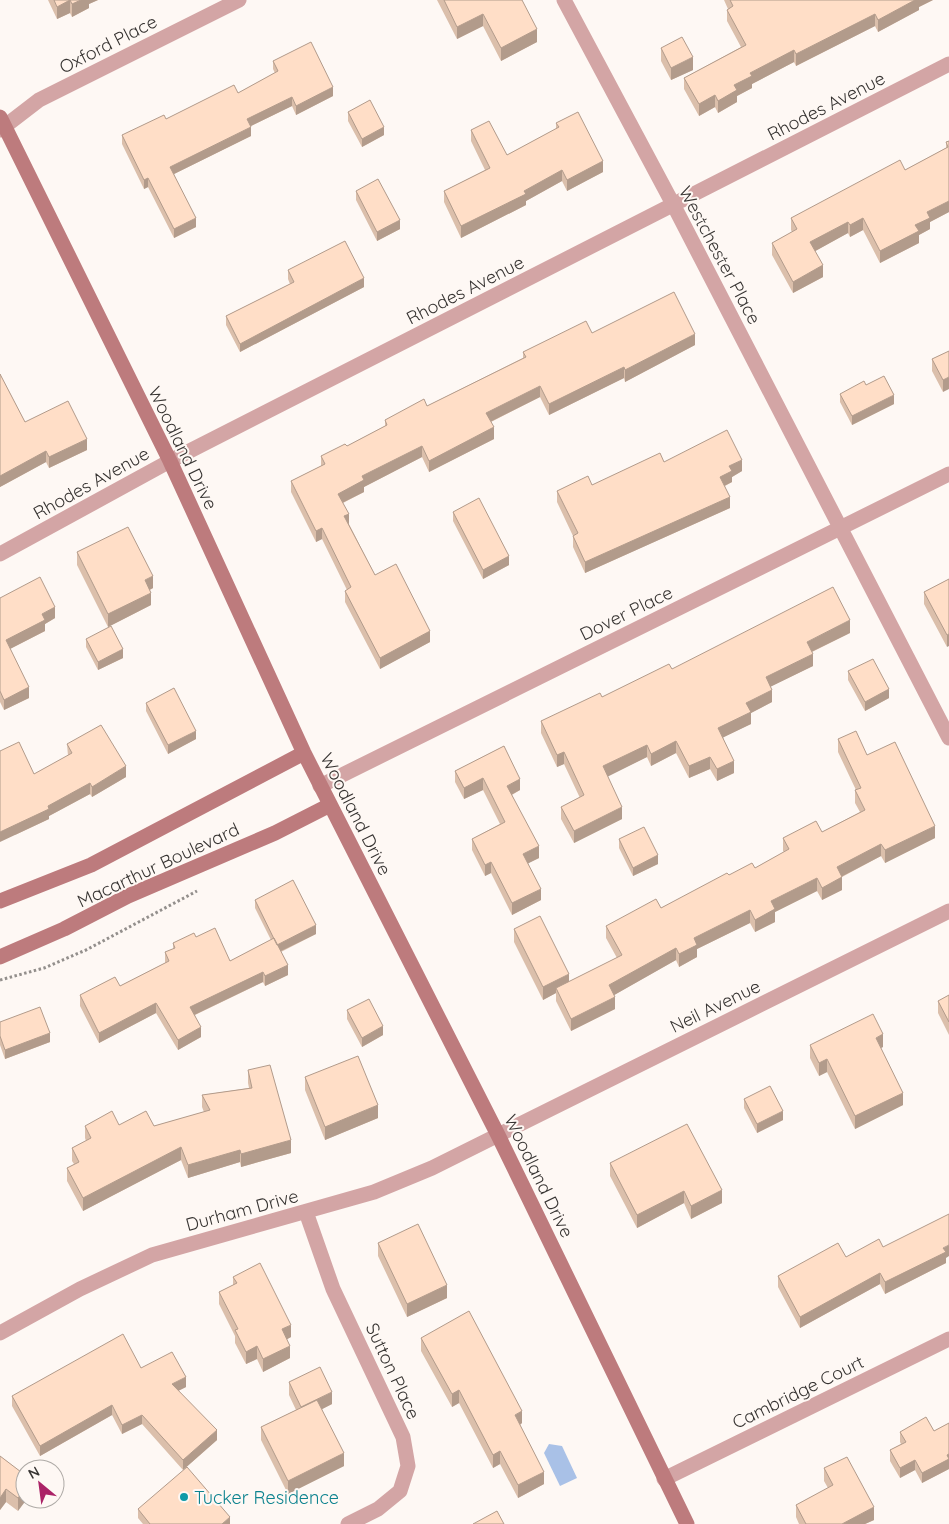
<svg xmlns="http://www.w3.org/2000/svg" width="949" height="1524" font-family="Quicksand,sans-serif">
  <rect width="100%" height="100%" fill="#fef8f4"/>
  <path fill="#a9c1e7" d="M 549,1444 L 562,1446 L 577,1478 L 560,1486 L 544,1453 Z"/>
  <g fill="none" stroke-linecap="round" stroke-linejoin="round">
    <path stroke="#938f8c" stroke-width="3" stroke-dasharray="2.5 2.5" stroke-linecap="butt" d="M 0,980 L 44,968 L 86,950 L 197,891"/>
    <path stroke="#d3a5a5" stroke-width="15" d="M 564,0 L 674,206 L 949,738
      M 0,130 L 39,100 L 239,0
      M 0,554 L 170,461 L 949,64
      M 320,786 L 949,474
      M 306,1212 L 333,1289 L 403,1437 L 408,1466 L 400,1491 L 378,1509 L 348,1524
      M 0,1333 L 80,1289 L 152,1255 L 374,1192 L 432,1168 L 949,911
      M 664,1479 L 949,1339"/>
    <path stroke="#bd7b7d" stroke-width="15" d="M 0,117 L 170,461 L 304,753 L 498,1135 L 687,1524
      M 0,901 L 91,865 L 304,753
      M 0,957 L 64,929 L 128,896 L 275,833 L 330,805"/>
  </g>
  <path fill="#dbbfab" d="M 48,0 L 98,0 L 89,4 L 89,8 L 72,17 L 70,13 L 57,19 Z
    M 437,0 L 522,0 L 537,42 L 501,61 L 483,26 L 457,39 Z
    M 724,0 L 933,0 L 919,7 L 919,10 L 878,32 L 875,26 L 796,66 L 794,62 L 752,84 L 752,88 L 737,96 L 737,102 L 718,113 L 715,107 L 699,116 L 684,89 L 684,78 L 741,47 L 727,21 L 727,10 L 728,9 Z
    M 661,48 L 693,70 L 671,80 L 661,61 Z
    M 273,61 L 333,96 L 296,115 L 292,106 L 251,126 L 251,136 L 174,174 L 196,227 L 174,238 L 148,187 L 144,189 L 122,144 L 122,135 L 238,93 L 275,73 L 273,69 Z
    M 348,112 L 384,135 L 362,147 L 348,121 Z
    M 556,123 L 603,172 L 567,191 L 562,181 L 526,201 L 526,205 L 461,238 L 444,202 L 444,191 L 485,170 L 471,141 L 471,130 L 507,155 L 556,129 Z
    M 949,141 L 949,212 L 930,222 L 930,229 L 919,235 L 919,243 L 880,263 L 863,230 L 850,237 L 848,233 L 815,251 L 823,277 L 793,293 L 772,255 L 772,243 L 792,232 L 791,230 L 791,218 L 905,170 L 946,148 L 946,142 Z
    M 356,191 L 400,229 L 377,241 L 356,200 Z
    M 288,270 L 364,287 L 240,352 L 226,325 L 226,316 L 290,284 L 288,279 Z
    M 592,333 L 695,345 L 625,382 L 624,378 L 549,415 L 540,397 L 491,422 L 494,439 L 429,472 L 422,457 L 364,487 L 364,492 L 343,503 L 349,524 L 375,575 L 430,642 L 380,669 L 345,602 L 345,591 L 347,590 L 322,539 L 316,542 L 291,492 L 291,481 L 321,466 L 321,456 L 347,446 L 385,426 L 385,420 L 427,406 L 523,358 L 523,352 Z
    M 949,351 L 943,392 L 932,371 L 932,359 Z
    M 0,374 L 25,422 L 87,450 L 49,468 L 46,462 L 0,487 Z
    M 866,385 L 894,404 L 852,425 L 840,402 L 840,394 Z
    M 664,462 L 742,471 L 732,477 L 732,482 L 725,486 L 730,508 L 585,573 L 573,547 L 573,536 L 557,502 L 557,491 L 592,485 Z
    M 453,512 L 509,565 L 483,579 L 453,521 Z
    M 77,552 L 153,588 L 150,590 L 151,605 L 108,627 L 77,565 Z
    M 949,579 L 947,647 L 924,604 L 924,592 Z
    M 0,598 L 55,618 L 45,624 L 45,631 L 10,649 L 29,698 L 4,710 L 0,702 Z
    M 850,633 L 812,652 L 813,666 L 771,686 L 772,702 L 751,713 L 751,724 L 723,737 L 734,773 L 717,781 L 710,769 L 689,778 L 676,753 L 651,766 L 647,757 L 607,776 L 622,819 L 574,843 L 561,819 L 561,807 L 580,798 L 564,764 L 557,767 L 541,733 L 541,721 L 602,697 L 672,669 Z
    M 86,639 L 123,658 L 98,670 L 86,647 Z
    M 848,671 L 889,698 L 865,711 L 848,680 Z
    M 146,703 L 196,739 L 168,754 L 146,711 Z
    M 838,739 L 867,755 L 935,838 L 885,863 L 881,856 L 842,877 L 842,890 L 822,900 L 817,891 L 775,912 L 775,922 L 755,932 L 750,923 L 697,949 L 697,957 L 679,967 L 676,960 L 614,995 L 615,1009 L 571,1031 L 556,1001 L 556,993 L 543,1000 L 514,942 L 514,929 L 569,982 L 617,958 L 606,938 L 606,926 L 661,908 L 729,875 L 755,868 L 784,852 L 783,851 L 783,838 L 822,832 L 860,812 L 855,803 L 855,790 L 856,790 L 838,752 Z
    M 67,744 L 126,777 L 92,797 L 90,794 L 49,816 L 49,819 L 15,835 L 34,774 L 68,756 Z
    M 504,746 L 520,790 L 512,795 L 539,858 L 528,863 L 541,900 L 512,915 L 491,873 L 485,876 L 472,850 L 472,839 L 500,824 L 483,790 L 464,799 L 455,782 L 455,771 Z
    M 619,839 L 658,864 L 633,876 L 619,848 Z
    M 255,900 L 316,934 L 281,952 L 288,975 L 265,986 L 263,982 L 195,1015 L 201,1037 L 178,1050 L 156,1013 L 99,1043 L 80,1006 L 80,995 L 120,986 L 165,963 L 165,952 L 173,949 L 173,943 L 196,937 L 230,961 L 271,940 L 255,908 Z
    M 949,995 L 949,1035 L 938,1013 L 938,1001 Z
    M 347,1010 L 383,1035 L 362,1047 L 347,1019 Z
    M 0,1022 L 50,1042 L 5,1059 L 0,1045 Z
    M 810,1045 L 883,1047 L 881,1048 L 903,1105 L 855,1129 L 827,1072 L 819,1076 L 810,1058 Z
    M 248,1070 L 291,1153 L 241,1167 L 240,1162 L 188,1178 L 181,1160 L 83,1211 L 67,1181 L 67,1168 L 74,1164 L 72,1161 L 72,1148 L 86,1141 L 85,1138 L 85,1126 L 119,1125 L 154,1126 L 204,1112 L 202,1107 L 202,1095 L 249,1088 L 248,1083 Z
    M 305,1077 L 378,1118 L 325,1140 L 305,1090 Z
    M 744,1099 L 783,1120 L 757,1133 L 744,1108 Z
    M 610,1163 L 722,1203 L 691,1219 L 684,1203 L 637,1228 L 610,1176 Z
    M 378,1243 L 447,1298 L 407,1317 L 378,1256 Z
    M 883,1247 L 946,1258 L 946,1263 L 885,1294 L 880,1284 L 800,1328 L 778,1287 L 778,1276 Z
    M 233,1277 L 291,1337 L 287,1339 L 290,1358 L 263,1372 L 257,1359 L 246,1364 L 235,1343 L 235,1336 L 219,1304 L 219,1292 L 233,1285 Z
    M 421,1338 L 522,1423 L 520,1425 L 544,1484 L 518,1498 L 500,1464 L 493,1468 L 459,1403 L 452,1407 L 421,1351 Z
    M 141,1368 L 186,1387 L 178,1391 L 217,1440 L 183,1470 L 142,1424 L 122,1434 L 112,1415 L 40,1456 L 12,1406 L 12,1396 Z
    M 289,1382 L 332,1404 L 322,1409 L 344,1466 L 288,1494 L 261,1440 L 261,1427 L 296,1410 L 289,1395 Z
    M 949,1423 L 949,1469 L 922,1483 L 915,1470 L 900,1478 L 890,1461 L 890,1450 L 901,1444 L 900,1442 L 900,1432 L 934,1431 Z
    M 0,1456 L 25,1475 L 18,1511 L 6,1502 L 0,1510 Z
    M 824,1468 L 874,1520 L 865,1524 L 799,1524 L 796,1517 L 796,1505 L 828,1488 L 824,1481 Z
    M 138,1509 L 230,1524 L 143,1524 L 138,1518 Z"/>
  <path fill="#b29b8b" d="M 70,0 L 70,13 L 57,19 L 57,7 Z
    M 81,0 L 98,0 L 89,4 L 89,8 L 72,17 L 72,4 Z
    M 915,0 L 933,0 L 919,7 L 919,10 L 878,32 L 878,20 Z
    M 483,14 L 483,26 L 457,39 L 457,27 Z
    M 875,14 L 875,26 L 796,66 L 796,54 Z
    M 537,29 L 537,42 L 501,61 L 501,48 Z
    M 794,50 L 794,62 L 752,84 L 752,88 L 737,96 L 737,102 L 718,113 L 718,101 L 734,85 L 750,73 Z
    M 693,57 L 693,70 L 671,80 L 671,68 Z
    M 333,87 L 333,96 L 296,115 L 296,106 Z
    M 715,95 L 715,107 L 699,116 L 699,104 Z
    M 292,97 L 292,106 L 247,128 L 247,119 Z
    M 251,127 L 251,136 L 170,176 L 170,167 Z
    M 384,127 L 384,135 L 362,147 L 362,139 Z
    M 603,161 L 603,172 L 567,191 L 567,180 Z
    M 562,170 L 562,181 L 526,201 L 526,205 L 461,238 L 461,226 Z
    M 148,178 L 148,187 L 144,189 L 144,180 Z
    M 949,201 L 949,212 L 930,222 L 930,229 L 919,235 L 919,243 L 880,263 L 880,251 L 915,225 L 927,212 Z
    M 196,218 L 196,227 L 174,238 L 174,229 Z
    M 863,218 L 863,230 L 850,237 L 850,225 Z
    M 400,220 L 400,229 L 377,241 L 377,232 Z
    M 848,222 L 848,233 L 810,254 L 810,242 Z
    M 823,265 L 823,277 L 793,293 L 793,282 Z
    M 364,278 L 364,287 L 240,352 L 240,344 Z
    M 695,334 L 695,345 L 625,382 L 625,370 Z
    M 624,367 L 624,378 L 549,415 L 549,404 Z
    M 949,377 L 949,389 L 943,392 L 943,380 Z
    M 540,386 L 540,397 L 486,424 L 486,413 Z
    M 894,395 L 894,404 L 852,425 L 852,416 Z
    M 494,427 L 494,439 L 429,472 L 429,461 Z
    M 87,439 L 87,450 L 49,468 L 49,457 Z
    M 422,446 L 422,457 L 364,487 L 364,492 L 338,505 L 338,494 L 362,476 Z
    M 46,451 L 46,462 L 0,487 L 0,476 Z
    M 742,460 L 742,471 L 732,477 L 732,482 L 720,488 L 720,477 L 729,466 Z
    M 730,497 L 730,508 L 585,573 L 585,562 Z
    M 349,514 L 349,525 L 344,516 Z
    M 322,528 L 322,539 L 316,542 L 316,531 Z
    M 509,556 L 509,565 L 483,579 L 483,570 Z
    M 153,576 L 153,588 L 145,592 L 145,580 Z
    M 151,593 L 151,605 L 108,627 L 108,614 Z
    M 55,607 L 55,618 L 45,624 L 45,631 L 6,651 L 6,640 L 42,614 Z
    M 850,620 L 850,633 L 807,654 L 807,642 Z
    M 430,631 L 430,642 L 380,669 L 380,658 Z
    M 949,634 L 949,646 L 947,647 L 947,635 Z
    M 123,649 L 123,658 L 98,670 L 98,662 Z
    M 813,654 L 813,666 L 766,689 L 766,677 Z
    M 29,687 L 29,698 L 4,710 L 4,700 Z
    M 889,689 L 889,698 L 865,711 L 865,702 Z
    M 772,690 L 772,702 L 751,713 L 751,724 L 718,740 L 718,728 L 746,703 Z
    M 196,731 L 196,739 L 168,754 L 168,745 Z
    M 676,741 L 676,753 L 651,766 L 651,754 Z
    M 647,745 L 647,757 L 603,779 L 603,766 Z
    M 564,752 L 564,764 L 557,767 L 557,755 Z
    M 710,757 L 710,769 L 689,778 L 689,766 Z
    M 734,761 L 734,773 L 717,781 L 717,769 Z
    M 126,766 L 126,777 L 92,797 L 92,787 Z
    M 483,778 L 483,790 L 464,799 L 464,788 Z
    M 520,779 L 520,790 L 507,797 L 507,786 Z
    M 90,783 L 90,794 L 49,816 L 49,819 L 0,842 L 0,832 Z
    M 622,807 L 622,819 L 574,843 L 574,831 Z
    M 935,826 L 935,838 L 885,863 L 885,850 Z
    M 881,844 L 881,856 L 837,879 L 837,867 Z
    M 539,846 L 539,858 L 523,866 L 523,854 Z
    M 658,855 L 658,864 L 633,876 L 633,868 Z
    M 491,862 L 491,873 L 485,876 L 485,865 Z
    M 842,877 L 842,890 L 822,900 L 822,888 Z
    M 817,878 L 817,891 L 775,912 L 775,922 L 755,932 L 755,920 L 771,901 Z
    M 541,889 L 541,900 L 512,915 L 512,903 Z
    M 750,910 L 750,923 L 697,949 L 697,957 L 679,967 L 679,954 L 694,938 Z
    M 316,925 L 316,934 L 277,953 L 277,945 Z
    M 676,948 L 676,960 L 609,998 L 609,985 Z
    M 288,965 L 288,975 L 265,986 L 265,976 Z
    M 263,972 L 263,982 L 190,1017 L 190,1007 Z
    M 569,974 L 569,986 L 556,988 L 556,993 L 543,1000 L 543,987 Z
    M 615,997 L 615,1009 L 571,1031 L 571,1019 Z
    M 156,1003 L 156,1013 L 99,1043 L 99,1033 Z
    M 383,1026 L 383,1035 L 362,1047 L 362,1038 Z
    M 201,1027 L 201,1037 L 178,1050 L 178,1040 Z
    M 50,1033 L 50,1042 L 5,1059 L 5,1050 Z
    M 883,1034 L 883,1047 L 876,1050 L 876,1038 Z
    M 827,1059 L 827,1072 L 819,1076 L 819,1063 Z
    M 903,1093 L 903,1105 L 855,1129 L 855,1116 Z
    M 378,1105 L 378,1118 L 325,1140 L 325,1127 Z
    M 783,1111 L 783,1120 L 757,1133 L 757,1124 Z
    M 291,1140 L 291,1153 L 241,1167 L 241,1154 Z
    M 181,1147 L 181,1160 L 83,1211 L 83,1198 Z
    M 240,1150 L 240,1162 L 188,1178 L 188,1165 Z
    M 722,1190 L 722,1203 L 691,1219 L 691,1206 Z
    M 684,1191 L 684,1203 L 637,1228 L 637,1215 Z
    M 949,1245 L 949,1256 L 946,1258 L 946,1263 L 885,1294 L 885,1282 Z
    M 880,1273 L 880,1284 L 800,1328 L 800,1317 Z
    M 447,1285 L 447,1298 L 407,1317 L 407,1304 Z
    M 291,1325 L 291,1337 L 282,1342 L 282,1329 Z
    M 257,1346 L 257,1359 L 246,1364 L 246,1352 Z
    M 290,1346 L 290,1358 L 263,1372 L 263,1359 Z
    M 186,1377 L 186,1387 L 172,1394 L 172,1384 Z
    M 459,1390 L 459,1403 L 452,1407 L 452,1394 Z
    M 332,1392 L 332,1404 L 301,1420 L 301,1407 Z
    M 112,1405 L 112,1415 L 40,1456 L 40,1446 Z
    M 522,1411 L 522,1423 L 515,1428 L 515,1415 Z
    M 142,1415 L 142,1424 L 122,1434 L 122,1425 Z
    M 217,1430 L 217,1440 L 183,1470 L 183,1460 Z
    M 500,1451 L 500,1464 L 493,1468 L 493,1455 Z
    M 344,1453 L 344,1466 L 288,1494 L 288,1481 Z
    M 949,1454 L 949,1469 L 922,1483 L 922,1473 Z
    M 915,1460 L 915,1470 L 900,1478 L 900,1468 Z
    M 544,1472 L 544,1484 L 518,1498 L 518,1485 Z
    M 6,1489 L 6,1502 L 0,1510 L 0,1498 Z
    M 25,1489 L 25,1499 L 27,1499 L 18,1511 L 18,1498 Z
    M 874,1507 L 874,1520 L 865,1524 L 842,1524 Z
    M 230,1517 L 230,1524 L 222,1524 Z"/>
  <path fill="#ffdec7" stroke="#b29b8b" d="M 54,0 L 81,0 L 72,4 L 70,0 L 57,7 Z
    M 444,0 L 522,0 L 537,29 L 501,48 L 483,14 L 457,27 Z
    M 730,0 L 915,0 L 878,20 L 875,14 L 796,54 L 794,50 L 750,73 L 752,76 L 734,85 L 737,90 L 718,101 L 715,95 L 699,104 L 684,78 L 746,45 L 727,10 L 733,6 Z
    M 682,37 L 693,57 L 671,68 L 661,48 Z
    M 311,42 L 333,87 L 296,106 L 292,97 L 247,119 L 251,127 L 170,167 L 196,218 L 174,229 L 148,178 L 144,180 L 122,135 L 164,115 L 166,119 L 234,85 L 238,93 L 278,71 L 273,61 Z
    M 370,100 L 384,127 L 362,139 L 348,112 Z
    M 578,112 L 603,161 L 567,180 L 562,170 L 524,191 L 526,194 L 461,226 L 444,191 L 490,168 L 471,130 L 489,121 L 507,155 L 559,127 L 556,123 Z
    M 949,141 L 949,201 L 927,212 L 930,218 L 915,225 L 919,231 L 880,251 L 863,218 L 850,225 L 848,222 L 810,242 L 823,265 L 793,282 L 772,243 L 797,229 L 791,218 L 900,160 L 905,170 L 948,147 L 946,142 Z
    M 378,179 L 400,220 L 377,232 L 356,191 Z
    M 345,241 L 364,278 L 240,344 L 226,316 L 294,282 L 288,270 Z
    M 674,292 L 695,334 L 625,370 L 624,367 L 549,404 L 540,386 L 486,413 L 494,427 L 429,461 L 422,446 L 362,476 L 364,480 L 338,494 L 349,514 L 344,516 L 375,575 L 396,564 L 430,631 L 380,658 L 345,591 L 351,587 L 322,528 L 316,531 L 291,481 L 325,464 L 321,456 L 345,444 L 347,446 L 387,425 L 385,420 L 424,399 L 427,406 L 526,357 L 523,352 L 586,321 L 592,333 Z
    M 949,351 L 949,377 L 943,380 L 932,359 Z
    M 0,374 L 25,422 L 68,401 L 87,439 L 49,457 L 46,451 L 0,476 Z
    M 884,376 L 894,395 L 852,416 L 840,394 L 864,381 L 866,385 Z
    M 727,430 L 742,460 L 729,466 L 732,471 L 720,477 L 730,497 L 585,562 L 573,536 L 578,533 L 557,491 L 588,476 L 592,485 L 660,453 L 664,462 Z
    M 479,498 L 509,556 L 483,570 L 453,512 Z
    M 128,527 L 153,576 L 145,580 L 151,593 L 108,614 L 77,552 Z
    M 40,577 L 55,607 L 42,614 L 45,620 L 6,640 L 29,687 L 4,700 L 0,691 L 0,598 Z
    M 949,579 L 949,634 L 947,635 L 924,592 Z
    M 833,587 L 850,620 L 807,642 L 813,654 L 766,677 L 772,690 L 746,703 L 751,712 L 718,728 L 734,761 L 717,769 L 710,757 L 689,766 L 676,741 L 651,754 L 647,745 L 603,766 L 622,807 L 574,831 L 561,807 L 584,795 L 564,752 L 557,755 L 541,721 L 600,693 L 602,697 L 669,664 L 672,669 Z
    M 111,626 L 123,649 L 98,662 L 86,639 Z
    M 873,659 L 889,689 L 865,702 L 848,671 Z
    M 174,688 L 196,731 L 168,745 L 146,703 Z
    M 101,725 L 126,766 L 92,787 L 90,783 L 48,806 L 49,809 L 0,832 L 0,751 L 19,742 L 34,774 L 72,753 L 67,744 Z
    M 856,731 L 867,755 L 895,742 L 935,826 L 885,850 L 881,844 L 837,867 L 842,877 L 822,888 L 817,878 L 771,901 L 775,909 L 755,920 L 750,910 L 694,938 L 697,945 L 679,954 L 676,948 L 609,985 L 615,997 L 571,1019 L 556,988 L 622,955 L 606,926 L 656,899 L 661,908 L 727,873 L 729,875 L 752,863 L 755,868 L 789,849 L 783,838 L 816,821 L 822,832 L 865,810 L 855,790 L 861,788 L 838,739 Z
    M 504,746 L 520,779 L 507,786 L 539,846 L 523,854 L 541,889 L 512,903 L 491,862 L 485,865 L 472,839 L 505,822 L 483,778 L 464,788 L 455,771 Z
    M 644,827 L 658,855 L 633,868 L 619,839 Z
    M 293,880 L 316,925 L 277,945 L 255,900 Z
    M 540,916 L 569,974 L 543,987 L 514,929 Z
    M 215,928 L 230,961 L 274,938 L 288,965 L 265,976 L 263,972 L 190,1007 L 201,1027 L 178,1040 L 156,1003 L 99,1033 L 80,995 L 115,977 L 120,986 L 169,961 L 165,952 L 175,948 L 173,943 L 194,933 L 196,937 Z
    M 949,995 L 949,1022 L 938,1001 Z
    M 369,999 L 383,1026 L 362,1038 L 347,1010 Z
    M 40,1007 L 50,1033 L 5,1050 L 0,1036 L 0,1022 Z
    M 873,1014 L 883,1034 L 876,1038 L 903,1093 L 855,1116 L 827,1059 L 819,1063 L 810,1045 Z
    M 358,1056 L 378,1105 L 325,1127 L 305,1077 Z
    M 270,1065 L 291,1140 L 241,1154 L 240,1150 L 188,1165 L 181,1147 L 83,1198 L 67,1168 L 79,1162 L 72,1148 L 91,1138 L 85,1126 L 112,1111 L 119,1125 L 146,1111 L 154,1126 L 210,1110 L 202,1095 L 252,1088 L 248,1070 Z
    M 770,1086 L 783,1111 L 757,1124 L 744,1099 Z
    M 687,1124 L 722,1190 L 691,1206 L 684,1191 L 637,1215 L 610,1163 Z
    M 949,1214 L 949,1245 L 943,1248 L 946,1252 L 885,1282 L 880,1273 L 800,1317 L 778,1276 L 838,1243 L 846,1257 L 879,1239 L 883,1247 Z
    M 418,1224 L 447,1285 L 407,1304 L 378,1243 Z
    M 260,1263 L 291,1325 L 282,1329 L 290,1346 L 263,1359 L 257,1346 L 246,1352 L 235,1330 L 238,1329 L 219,1292 L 237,1283 L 233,1277 Z
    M 469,1311 L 522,1411 L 515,1415 L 544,1472 L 518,1485 L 500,1451 L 493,1455 L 459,1390 L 452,1394 L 421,1338 Z
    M 123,1334 L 141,1368 L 172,1352 L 186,1377 L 172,1384 L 217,1430 L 183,1460 L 142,1415 L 122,1425 L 112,1405 L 40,1446 L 12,1396 Z
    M 320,1367 L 332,1392 L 301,1407 L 289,1382 Z
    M 317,1400 L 344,1453 L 288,1481 L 261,1427 Z
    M 926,1417 L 934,1431 L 949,1423 L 949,1454 L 947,1455 L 949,1459 L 922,1473 L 915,1460 L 900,1468 L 890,1450 L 906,1442 L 900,1432 Z
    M 0,1456 L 25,1475 L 25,1489 L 18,1498 L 6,1489 L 0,1498 Z
    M 847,1457 L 874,1507 L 842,1524 L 806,1524 L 796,1505 L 833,1485 L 824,1468 Z
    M 187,1467 L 230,1517 L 222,1524 L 150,1524 L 138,1509 Z
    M 497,1511 L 504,1524 L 473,1524 Z"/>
  <circle fill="#0f9aa8" stroke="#fef8f4" stroke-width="2" cx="184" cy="1497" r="5"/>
  <g text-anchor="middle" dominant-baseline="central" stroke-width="4" stroke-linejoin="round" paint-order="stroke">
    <g font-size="18" fill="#373432" stroke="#fef8f4">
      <text transform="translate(108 44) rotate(-27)">Oxford Place</text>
      <text transform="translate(826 106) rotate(-27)">Rhodes Avenue</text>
      <text transform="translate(720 255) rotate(62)">Westchester Place</text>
      <text transform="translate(465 290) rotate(-27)">Rhodes Avenue</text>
      <text transform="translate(183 448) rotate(64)">Woodland Drive</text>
      <text transform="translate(91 483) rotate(-29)">Rhodes Avenue</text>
      <text transform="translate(626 613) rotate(-26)">Dover Place</text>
      <text transform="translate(356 814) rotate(63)">Woodland Drive</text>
      <text transform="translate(158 865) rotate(-25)">Macarthur Boulevard</text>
      <text transform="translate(715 1006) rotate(-26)">Neil Avenue</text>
      <text transform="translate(539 1176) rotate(64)">Woodland Drive</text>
      <text transform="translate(242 1210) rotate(-15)">Durham Drive</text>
      <text transform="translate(393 1371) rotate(65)">Sutton Place</text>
      <text transform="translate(798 1392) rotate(-26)">Cambridge Court</text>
    </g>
    <g font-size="18" fill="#0d838f" stroke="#fef8f4" text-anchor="start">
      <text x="194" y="1497">Tucker Residence</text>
    </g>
  </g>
  <g transform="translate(40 1484) rotate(331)"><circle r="24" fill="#fef8f4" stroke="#aeaaa6"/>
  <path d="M0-4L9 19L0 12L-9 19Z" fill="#ab2367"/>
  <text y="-8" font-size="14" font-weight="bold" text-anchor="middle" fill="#373432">N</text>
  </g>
</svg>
